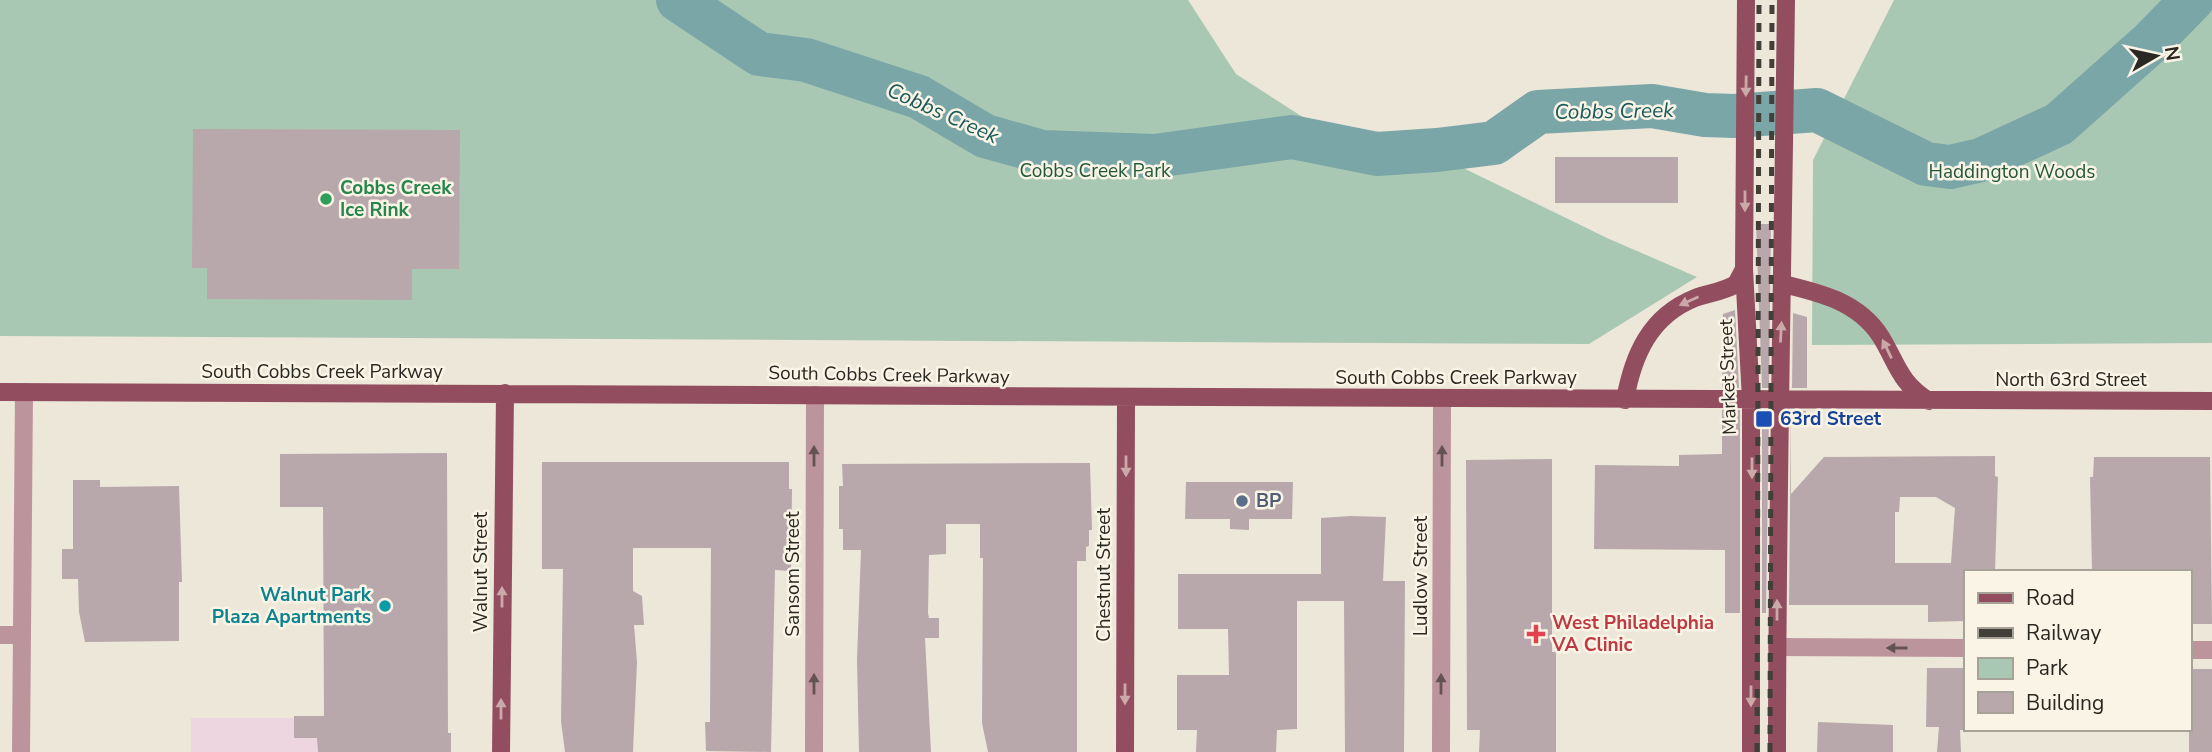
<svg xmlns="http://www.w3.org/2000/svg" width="2212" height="752" font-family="'Nunito Sans',sans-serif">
  <rect width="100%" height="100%" fill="#ede7d9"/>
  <path fill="#eed6e1" d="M 191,718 L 444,718 L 444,752 L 191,752 Z"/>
  <path fill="#a9c8b3" d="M 0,0 L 1188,0 L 1236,74 L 1329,134 L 1422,148 L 1607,238 L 1697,277 L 1589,344 L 0,336 Z
    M 1894,0 L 2212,0 L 2212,343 L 1812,345 L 1813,160 Z"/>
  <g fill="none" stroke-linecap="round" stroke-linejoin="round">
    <path stroke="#7aa6a8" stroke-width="44" d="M 678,0 L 759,54 L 806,60 L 919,97 L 985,136 L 1042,152 L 1155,156 L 1292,137 L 1377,154 L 1437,150 L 1494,143 L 1538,112 L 1652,106 L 1705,115 L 1734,116 L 1817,110 L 1926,164 L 1950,167 L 1981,160 L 2059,124 L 2150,43 L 2192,0"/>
  </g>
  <path fill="#b8a8ac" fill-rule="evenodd" d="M 193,129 L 460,130 L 459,269 L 412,269 L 412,300 L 207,299 L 207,268 L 192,268 Z
    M 1555,157 L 1678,157 L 1678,203 L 1555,203 Z
    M 1756,224 L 1771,224 L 1769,388 L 1762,388 Z
    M 1735,310 L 1739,388 L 1722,388 L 1723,314 Z
    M 1793,313 L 1807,317 L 1807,388 L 1792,388 Z
    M 1722,410 L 1740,410 L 1740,613 L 1725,613 L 1725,550 L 1594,549 L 1595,465 L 1679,466 L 1679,455 L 1722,454 Z
    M 1762,411 L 1769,411 L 1766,613 L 1762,613 Z
    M 1791,411 L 1806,411 L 1806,426 L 1791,426 L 1791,494 L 1824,457 L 1995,456 L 1995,476 L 1998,477 L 1995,572 L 1965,572 L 1965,621 L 1928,622 L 1928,605 L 1789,605 ZM 1900,497 L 1936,497 L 1955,508 L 1951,563 L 1895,563 L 1895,512 L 1899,512 Z
    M 447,453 L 448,733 L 451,733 L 451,752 L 318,752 L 317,738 L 294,738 L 294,716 L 324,716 L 323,507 L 280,507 L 280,454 Z
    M 2094,457 L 2210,457 L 2212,624 L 2189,624 L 2189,572 L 2092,572 L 2090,477 L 2093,477 Z
    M 1552,459 L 1552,652 L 1556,652 L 1556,752 L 1479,752 L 1480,730 L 1467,730 L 1466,460 Z
    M 542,462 L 789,462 L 789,489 L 792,489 L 791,571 L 775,570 L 771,752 L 706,751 L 705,722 L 710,722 L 711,548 L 633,548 L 633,591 L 642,596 L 644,625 L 634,625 L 637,662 L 633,752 L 565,752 L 561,721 L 563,569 L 542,569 Z
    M 1090,463 L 1092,530 L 1089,530 L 1089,546 L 1086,547 L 1086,561 L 1077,561 L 1077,752 L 988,752 L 982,723 L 983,558 L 980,558 L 980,524 L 946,524 L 946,554 L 929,555 L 928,613 L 929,618 L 939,618 L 939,638 L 925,638 L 931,752 L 859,752 L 857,659 L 861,550 L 843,550 L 843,529 L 839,529 L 839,486 L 843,486 L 842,464 Z
    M 73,480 L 100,480 L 100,487 L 179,486 L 182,582 L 179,582 L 179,641 L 85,642 L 79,612 L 78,579 L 62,579 L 62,549 L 73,549 Z
    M 1186,482 L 1293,482 L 1292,519 L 1249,519 L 1249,530 L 1230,529 L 1230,519 L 1185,519 Z
    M 1350,516 L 1386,517 L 1383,581 L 1405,581 L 1404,752 L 1345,752 L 1344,601 L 1297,601 L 1297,729 L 1277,730 L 1276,752 L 1196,752 L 1197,730 L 1177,730 L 1177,675 L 1229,675 L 1228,629 L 1178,629 L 1178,574 L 1321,574 L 1321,518 Z
    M 1927,668 L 1965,668 L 1965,730 L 1960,730 L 1961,752 L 1937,752 L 1939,727 L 1926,727 Z
    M 2189,669 L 2212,669 L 2212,752 L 2189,752 Z
    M 1818,722 L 1893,725 L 1893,752 L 1817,752 Z"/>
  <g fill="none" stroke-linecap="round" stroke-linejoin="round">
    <path stroke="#bc949c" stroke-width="18" d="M 0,635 L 21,635
      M 1777,647 L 1965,648
      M 2189,650 L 2212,650
      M 21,752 L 24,392
      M 814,752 L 815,395
      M 1441,752 L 1442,400"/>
    <path stroke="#924e5f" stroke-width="18" d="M 1746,0 L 1744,269 L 1751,400 L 1751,752
      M 1783,284 C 1821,293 1859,302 1881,337 C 1898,365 1899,382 1929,401
      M 0,392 L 2212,401
      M 1625,400 C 1633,355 1650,316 1695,298 C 1708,293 1723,292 1736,284 L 1744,269
      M 501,752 L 505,393
      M 1125,752 L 1126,398
      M 1777,752 C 1777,501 1783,251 1786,0"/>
    <path stroke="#413f38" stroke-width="5" stroke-dasharray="9 9" stroke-linecap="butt" d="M 1757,752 L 1759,0
      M 1770,752 L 1772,0"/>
  </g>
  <defs><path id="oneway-solid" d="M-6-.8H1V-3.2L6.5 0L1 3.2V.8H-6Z" transform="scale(1.75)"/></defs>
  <g fill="#cba9a9">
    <use href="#oneway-solid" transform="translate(1746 86) rotate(91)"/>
    <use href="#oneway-solid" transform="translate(1745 201) rotate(90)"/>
    <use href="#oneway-solid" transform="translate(1689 301) rotate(156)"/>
    <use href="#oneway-solid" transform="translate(1781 332) rotate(-87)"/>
    <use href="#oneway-solid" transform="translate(1887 349) rotate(-116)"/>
    <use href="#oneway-solid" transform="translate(1126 466) rotate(90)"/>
    <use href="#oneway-solid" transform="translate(1752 468) rotate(90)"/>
    <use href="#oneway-solid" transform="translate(502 597) rotate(-90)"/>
    <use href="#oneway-solid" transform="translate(1777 610) rotate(-90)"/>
    <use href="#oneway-solid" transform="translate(1125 694) rotate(90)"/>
    <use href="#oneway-solid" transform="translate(1751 696) rotate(90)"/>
    <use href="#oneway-solid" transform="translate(501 709) rotate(-90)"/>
  </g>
  <g fill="#645353">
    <use href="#oneway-solid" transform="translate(814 456) rotate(-90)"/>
    <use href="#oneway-solid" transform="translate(1442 456) rotate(-90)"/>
    <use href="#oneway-solid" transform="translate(1897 648) rotate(-180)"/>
    <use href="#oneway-solid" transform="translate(814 684) rotate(-90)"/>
    <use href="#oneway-solid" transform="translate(1441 684) rotate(-90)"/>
  </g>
  <circle fill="#2e9e5b" stroke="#faf4e6" stroke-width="2.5" cx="326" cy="199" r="7"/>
  <rect fill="#1a4fb4" stroke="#faf4e6" stroke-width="2.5" x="1755" y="410" width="18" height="18" rx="3.5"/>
  <circle fill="#5c6f8a" stroke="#faf4e6" stroke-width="2.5" cx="1242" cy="501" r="7"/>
  <circle fill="#0f9aa8" stroke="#faf4e6" stroke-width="2.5" cx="385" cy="606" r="7"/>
  <path fill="#e0444e" stroke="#faf4e6" stroke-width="2.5" d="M1532.5 623.5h7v7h7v7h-7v7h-7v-7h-7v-7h7z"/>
  <g text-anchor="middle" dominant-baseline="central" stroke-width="5" stroke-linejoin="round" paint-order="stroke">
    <g font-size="19" fill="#23593a" stroke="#faf4e6">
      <text x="1095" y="171">Cobbs Creek Park</text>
      <text x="2012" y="172">Haddington Woods</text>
    </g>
    <g font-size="19" font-weight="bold" fill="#27864d" stroke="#faf4e6" text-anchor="start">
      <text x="340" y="188">Cobbs Creek<tspan x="340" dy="22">Ice Rink</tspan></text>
    </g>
    <g font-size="19" fill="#2a2822" stroke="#faf4e6">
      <text x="322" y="372">South Cobbs Creek Parkway</text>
      <text transform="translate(889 375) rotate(1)">South Cobbs Creek Parkway</text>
      <text transform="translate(1728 377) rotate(-92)">Market Street</text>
      <text x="1456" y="378">South Cobbs Creek Parkway</text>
      <text x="2071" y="380">North 63rd Street</text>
      <text transform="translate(481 572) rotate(-90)">Walnut Street</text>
      <text transform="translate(793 574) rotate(-90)">Sansom Street</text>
      <text transform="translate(1104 575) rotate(-90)">Chestnut Street</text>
      <text transform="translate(1421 576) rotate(-90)">Ludlow Street</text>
    </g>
    <g font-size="19" font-weight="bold" fill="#164399" stroke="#faf4e6" text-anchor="start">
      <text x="1780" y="419">63rd Street</text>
    </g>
    <g font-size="19" font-weight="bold" fill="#4e5e75" stroke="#faf4e6" text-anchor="start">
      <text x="1256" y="501">BP</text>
    </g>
    <g font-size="19" font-weight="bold" fill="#0d838f" stroke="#faf4e6" text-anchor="end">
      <text x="371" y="595">Walnut Park<tspan x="371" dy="22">Plaza Apartments</tspan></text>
    </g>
    <g font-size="19" font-weight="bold" fill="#be3a42" stroke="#faf4e6" text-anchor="start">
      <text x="1552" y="623">West Philadelphia<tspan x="1552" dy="22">VA Clinic</tspan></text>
    </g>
    <g font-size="21" font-style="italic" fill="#1a595c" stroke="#faf4e6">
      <text transform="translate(1614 111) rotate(-1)">Cobbs Creek</text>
      <text transform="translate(943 113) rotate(24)">Cobbs Creek</text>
    </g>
  </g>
  <rect x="1964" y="570" width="228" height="161" fill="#faf4e6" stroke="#a7a298" stroke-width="2"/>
  <rect x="1978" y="593" width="35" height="10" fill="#924e5f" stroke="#a7a298" stroke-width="2"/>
  <text x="2026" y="605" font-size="21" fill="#2a2822">Road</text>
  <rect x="1978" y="628" width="35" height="10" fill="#413f38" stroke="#a7a298" stroke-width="2"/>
  <text x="2026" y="640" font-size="21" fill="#2a2822">Railway</text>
  <rect x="1978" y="658" width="35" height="21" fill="#a9c8b3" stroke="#a7a298" stroke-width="2"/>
  <text x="2026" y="675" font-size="21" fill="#2a2822">Park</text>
  <rect x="1978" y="692" width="35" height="21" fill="#b8a8ac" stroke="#a7a298" stroke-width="2"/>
  <text x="2026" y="710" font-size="21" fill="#2a2822">Building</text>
  <g transform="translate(2156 56) rotate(81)" stroke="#faf4e6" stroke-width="5" paint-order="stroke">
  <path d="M0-5L12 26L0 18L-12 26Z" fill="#2a2822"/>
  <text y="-10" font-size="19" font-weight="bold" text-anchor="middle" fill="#2a2822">N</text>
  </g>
</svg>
